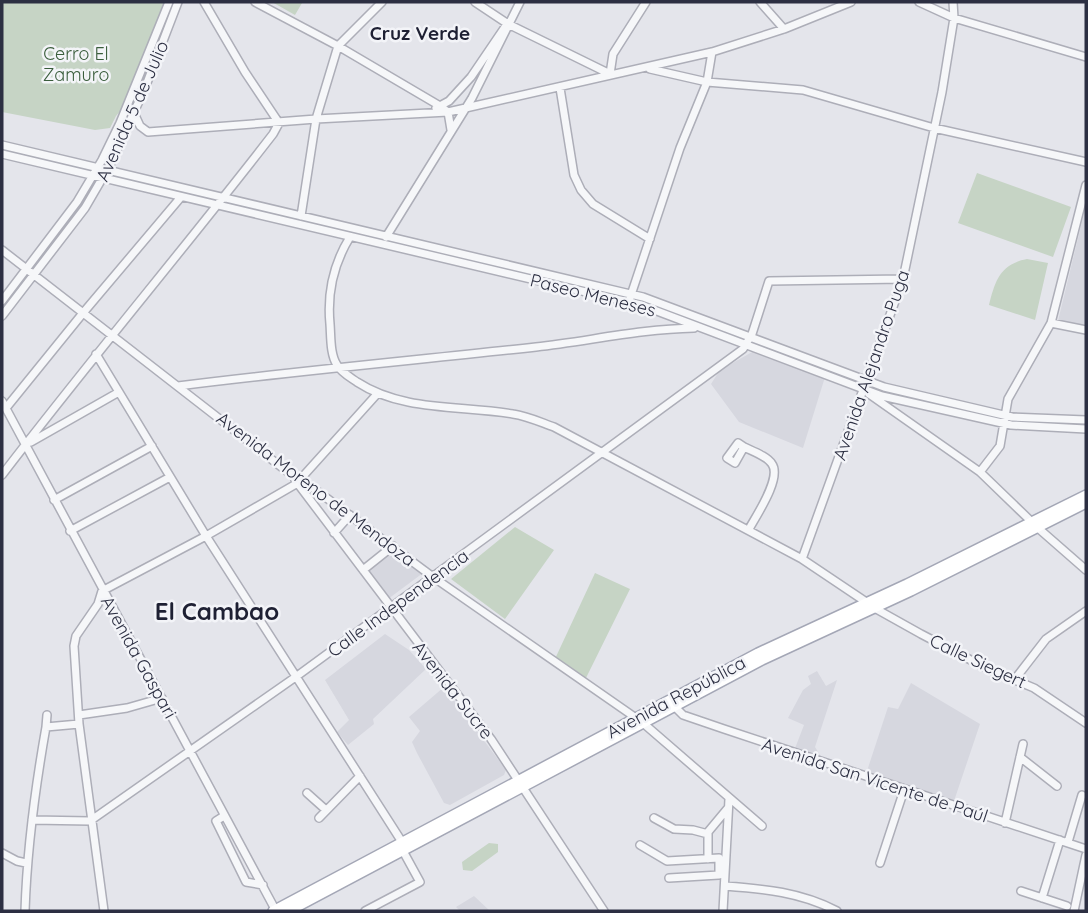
<svg xmlns="http://www.w3.org/2000/svg" width="1088" height="913" font-family="Quicksand,sans-serif">
  <rect width="100%" height="100%" fill="#e4e5eb"/>
  <path fill="#d6d7df" d="M 1086,205 L 1086,327 L 1058,321 Z
    M 754,351 L 825,377 L 803,448 L 739,422 L 711,384 L 720,370 Z
    M 393,551 L 423,573 L 388,599 L 368,570 Z
    M 385,634 L 409,650 L 426,669 L 373,719 L 374,724 L 348,745 L 337,732 L 349,720 L 325,680 Z
    M 817,671 L 826,686 L 837,680 L 815,747 L 820,755 L 819,758 L 794,751 L 804,725 L 788,718 L 803,690 L 811,684 L 808,676 Z
    M 911,683 L 980,724 L 954,801 L 867,771 L 888,707 L 898,709 Z
    M 444,687 L 506,770 L 504,775 L 450,805 L 444,803 L 417,753 L 412,742 L 420,731 L 409,717 Z
    M 474,896 L 490,911 L 460,911 L 456,907 Z"/>
  <path fill="#c6d4c5" d="M 2,2 L 167,2 L 126,104 L 116,116 L 110,128 L 95,130 L 2,112 Z
    M 272,2 L 300,2 L 302,3 L 295,15 Z
    M 977,173 L 1071,207 L 1053,257 L 958,223 Z
    M 1027,259 L 1048,263 L 1035,320 L 989,305 C 995,281 1000,264 1027,259 Z
    M 515,527 L 554,550 L 505,619 L 451,579 Z
    M 595,573 L 630,589 L 584,682 L 554,661 Z
    M 489,843 L 498,844 L 498,852 L 472,871 L 463,870 L 462,862 Z"/>
  <g fill="none" stroke-linecap="round" stroke-linejoin="round">
    <g stroke="#adaeb8" stroke-width="10">
      <path id="minor" d="M 255,2 L 338,46 L 440,106 L 448,112 L 451,130
        M 475,2 L 508,24 L 610,74 L 613,54 L 646,2
        M 760,2 L 784,29
        M 919,2 L 954,18 L 1086,57
        M 650,69 L 707,82 L 803,90 L 934,128 L 1086,162
        M 560,88 L 574,175 L 581,190 L 593,204 L 650,239
        M 436,108 L 449,101 L 471,77 L 505,27
        M 134,113 L 140,126 L 148,132 L 316,119 L 448,112 L 712,52 L 784,29 L 851,2
        M 2,145 L 643,297 L 884,387 L 1012,417 L 1086,420
        M 2,154 L 641,305 L 882,396 L 1011,425 L 1086,429
        M 301,216 L 316,119 L 338,46 L 382,2
        M 350,237 C 334,263 327,293 330,324 C 331,337 330,354 337,365 C 342,373 350,377 357,382 C 403,412 461,405 513,414 C 527,416 540,422 554,427 L 802,559 L 878,610 L 921,634 L 986,668 L 1034,688 L 1086,723
        M 386,237 L 472,98 L 520,2
        M 2,250 L 293,476 L 301,479 L 433,577 L 636,718
        M 630,298 L 680,148 L 707,82 L 712,52
        M 2,301 L 77,202 L 102,160 L 120,123 L 169,2
        M 2,316 L 85,208 L 110,165 L 145,88 L 178,2
        M 1051,323 L 1086,330
        M 96,354 L 206,536 L 402,842
        M 178,386 C 297,371 417,360 536,347 C 589,341 641,329 694,328
        M 869,394 L 980,472 L 1038,528 L 1086,570
        M 2,401 L 276,911
        M 6,408 L 83,313 L 181,197
        M 31,442 L 119,392
        M 738,443 L 744,447 L 735,463 L 727,458 Z
        M 744,447 C 752,451 767,456 772,464 C 782,478 756,516 749,529
        M 980,472 L 1000,446 L 1008,399 L 1051,323 L 1086,185
        M 2,475 C 90,360 184,249 273,134 L 279,123 L 245,72 L 204,2
        M 295,480 L 491,739 L 604,911
        M 54,500 L 152,446
        M 70,531 L 170,477
        M 334,533 L 350,515
        M 802,559 L 903,279 L 942,92 L 954,18 L 953,2
        M 363,570 L 393,546
        M 1015,679 L 1046,639 L 1086,611
        M 672,704 L 683,715 L 724,729 L 1086,849
        M 79,715 L 127,708 L 162,698
        M 643,723 L 762,826
        M 46,727 L 47,715
        M 1020,757 L 1057,786
        M 307,793 L 326,810
        M 224,816 L 216,821 L 246,882 L 263,885
        M 319,818 L 360,776
        M 654,818 L 674,829 L 693,830 L 708,834
        M 32,820 L 90,821 L 297,676 L 743,349 L 752,334 L 769,281 L 903,279
        M 1005,823 L 1023,744
        M 1068,842 L 1082,795
        M 640,845 L 667,861 L 719,858 L 719,875 L 669,878
        M 2,853 L 17,861 L 26,863
        M 708,859 L 708,832 L 728,808
        M 880,863 L 904,790
        M 725,886 C 765,889 800,892 837,911
        M 1021,891 L 1067,906
        M 1042,898 L 1060,840
        M 25,911 C 27,849 35,789 46,727 L 79,724
        M 104,911 L 79,724 L 74,646 L 76,636 L 98,604 L 102,591 L 206,536 L 296,484 L 378,393
        M 365,911 L 420,882 L 403,851
        M 723,911 L 729,799
        M 1074,911 L 1086,855"/>
    </g>
    <g stroke="#a4a7b6" stroke-width="12">
      <path id="major" d="M 273,911 L 758,653 L 907,584 L 1086,495
        M 289,911 L 762,660 L 911,591 L 1086,503"/>
    </g>
    <use href="#minor" stroke="#f6f7f9" stroke-width="7"/>
    <use href="#major" stroke="#fff" stroke-width="9"/>
  </g>
  <g text-anchor="middle" dominant-baseline="central" stroke-width="5" stroke-linejoin="round" paint-order="stroke">
    <g font-size="18" fill="#3a5d3c" stroke="#f3f4f8">
      <text x="76" y="53">Cerro El<tspan x="76" dy="21">Zamuro</tspan></text>
    </g>
    <g font-size="18" fill="#2c2f42" stroke="#f3f4f8">
      <text transform="translate(132 111) rotate(-66)">Avenida 5 de Julio</text>
      <text transform="translate(593 295) rotate(14)">Paseo Meneses</text>
      <text transform="translate(871 365) rotate(-71)">Avenida Alejandro Puga</text>
      <text transform="translate(316 489) rotate(37)">Avenida Moreno de Mendoza</text>
      <text transform="translate(398 603) rotate(-36)">Calle Independencia</text>
      <text transform="translate(139 657) rotate(61)">Avenida Gaspari</text>
      <text transform="translate(978 661) rotate(25)">Calle Siegert</text>
      <text transform="translate(453 690) rotate(52)">Avenida Sucre</text>
      <text transform="translate(676 697) rotate(-28)">Avenida República</text>
      <text transform="translate(875 780) rotate(18)">Avenida San Vicente de Paúl</text>
    </g>
    <g font-size="19" font-weight="bold" fill="#1e2033" stroke="#f3f4f8">
      <text x="420" y="33">Cruz Verde</text>
    </g>
    <g font-size="24" font-weight="bold" fill="#1e2033" stroke="#f3f4f8">
      <text x="217" y="611">El Cambao</text>
    </g>
  </g>
  <rect width="1088" height="913" fill="none" stroke="#2c2f42" stroke-width="7"/>
</svg>
